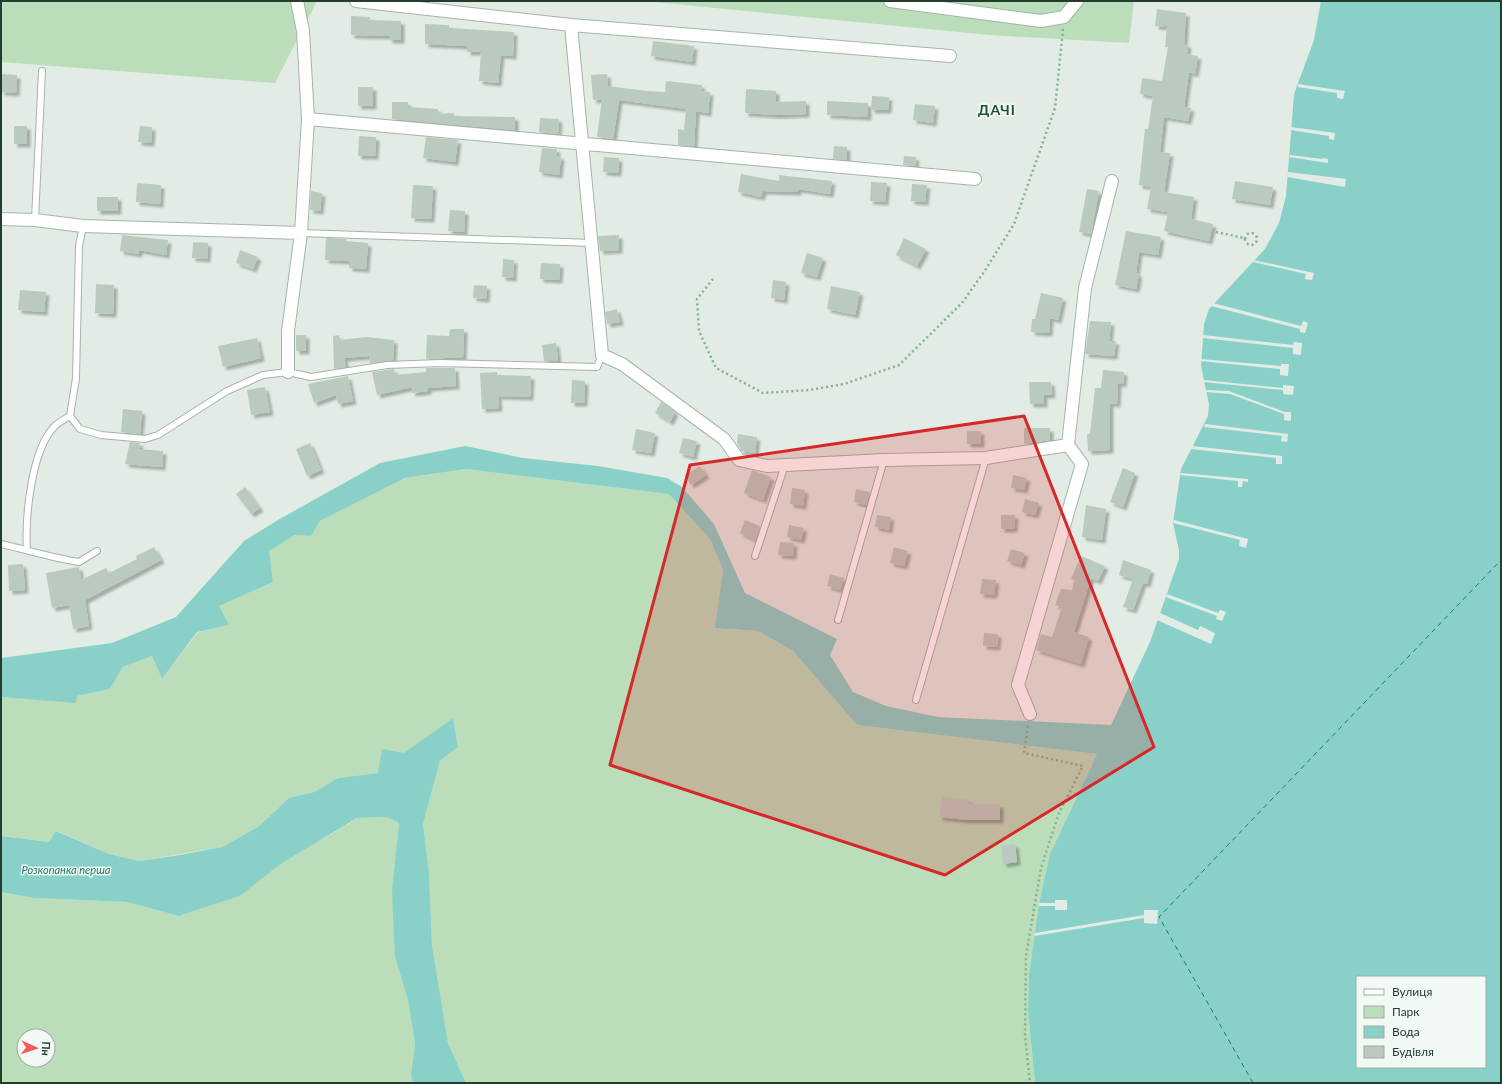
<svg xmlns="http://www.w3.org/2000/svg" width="1502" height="1084" font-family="Lato,sans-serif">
  <defs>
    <filter id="shadow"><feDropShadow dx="3.5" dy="3.5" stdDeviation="1" flood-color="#0004"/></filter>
  </defs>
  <rect width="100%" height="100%" fill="#e2ece4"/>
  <path fill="#bbddba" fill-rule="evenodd" d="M 1,1 L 317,1 L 275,83 L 1,62 Z
    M 644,1 L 1134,1 L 1129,43 L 989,35 Z
    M 466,469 L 670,494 L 710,539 L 723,570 L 716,628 L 758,631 L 793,651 L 857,725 L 1097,754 L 1050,854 L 1039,903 L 1029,975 L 1028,1011 L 1035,1083 L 466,1083 L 448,1043 L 432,945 L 429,872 L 423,824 L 440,761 L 458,747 L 453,718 L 378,773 L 338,778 L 314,792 L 289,798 L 258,827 L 222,847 L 139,861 L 109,854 L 57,831 L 49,842 L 1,836 L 1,697 L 76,702 L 77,696 L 110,689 L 123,667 L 152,656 L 162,679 L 198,632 L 229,625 L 218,606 L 273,582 L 268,551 L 295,535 L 311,536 L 320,521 L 405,478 Z
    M 386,817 L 399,823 L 396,858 L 408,1000 L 415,1044 L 411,1075 L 413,1083 L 1,1083 L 1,892 L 34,898 L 127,902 L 179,916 L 240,896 L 281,864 L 358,818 ZM 24,1036 L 48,1036 L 48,1060 L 24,1060 Z"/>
  <path fill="#89d1c8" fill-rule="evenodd" d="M 1321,1 L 1501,1 L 1501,1083 L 1035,1083 L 1028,1011 L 1029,975 L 1039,903 L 1050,854 L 1097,754 L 857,725 L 793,651 L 758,631 L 715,628 L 723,570 L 710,539 L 669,494 L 466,469 L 405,478 L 320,521 L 311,536 L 295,535 L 269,551 L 273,582 L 219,606 L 229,625 L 197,632 L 162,679 L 152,656 L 123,667 L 110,689 L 77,696 L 76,703 L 1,697 L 1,658 L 112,643 L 176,617 L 244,541 L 278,520 L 380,463 L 465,446 L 523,458 L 598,466 L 667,478 L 682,487 L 714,524 L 745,593 L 837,639 L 830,655 L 853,692 L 886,706 L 938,717 L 1111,725 L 1150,642 L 1179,559 L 1179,550 L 1173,523 L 1181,469 L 1208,416 L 1209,404 L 1201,366 L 1204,324 L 1209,309 L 1265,249 L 1279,223 L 1286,196 L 1294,94 L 1314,40 ZM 1357,977 L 1485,977 L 1485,1067 L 1357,1067 Z
    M 453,718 L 458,747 L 440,761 L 423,824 L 429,872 L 432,945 L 448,1043 L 466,1083 L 413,1083 L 411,1075 L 415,1044 L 408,1000 L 395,956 L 392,892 L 399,823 L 386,817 L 357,818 L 281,864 L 240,896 L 179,916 L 127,902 L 34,898 L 1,892 L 1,836 L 49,842 L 56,831 L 109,854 L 139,861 L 180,855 L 222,847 L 258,827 L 289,798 L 314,792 L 338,778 L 378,773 L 382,749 L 404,753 Z"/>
  <path fill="#e2ece4" d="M 1298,84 L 1345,91 L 1343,99 L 1337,98 L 1337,93 L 1298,87 Z
    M 1291,127 L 1335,133 L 1334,140 L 1329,139 L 1329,136 L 1291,130 Z
    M 1290,155 L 1322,159 L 1323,158 L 1328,159 L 1328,163 L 1289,157 Z
    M 1288,172 L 1346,179 L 1345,187 L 1287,177 Z
    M 1253,260 L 1314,273 L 1312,280 L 1305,279 L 1306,274 L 1253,262 Z
    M 1213,303 L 1301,326 L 1303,321 L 1308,323 L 1305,333 L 1300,332 L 1300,329 L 1211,306 Z
    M 1203,335 L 1293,345 L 1294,342 L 1302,343 L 1301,355 L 1293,354 L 1293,348 L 1203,338 Z
    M 1201,359 L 1281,366 L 1281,364 L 1289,364 L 1288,376 L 1280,375 L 1280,369 L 1201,361 Z
    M 1204,380 L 1283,388 L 1283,385 L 1294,386 L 1293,395 L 1283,394 L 1283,390 L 1204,382 Z
    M 1206,390 L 1229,391 L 1285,412 L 1291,412 L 1291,421 L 1284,420 L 1284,414 L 1230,394 L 1206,392 Z
    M 1205,424 L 1288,434 L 1287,442 L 1281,441 L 1282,436 L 1204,427 Z
    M 1192,446 L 1282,456 L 1282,464 L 1276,464 L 1276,458 L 1191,449 Z
    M 1181,473 L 1248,479 L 1248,482 L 1243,481 L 1242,487 L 1238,487 L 1238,481 L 1180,475 Z
    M 1174,520 L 1248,539 L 1246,548 L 1239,546 L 1240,540 L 1173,523 Z
    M 1167,594 L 1218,613 L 1220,610 L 1226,612 L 1222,621 L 1216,619 L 1217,616 L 1166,597 Z
    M 1160,613 L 1198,630 L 1200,626 L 1215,633 L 1211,644 L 1157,620 Z
    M 1055,900 L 1067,900 L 1067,910 L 1055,910 L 1055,906 L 1039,906 L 1039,903 L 1055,903 Z
    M 1144,910 L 1158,910 L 1157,924 L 1144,923 L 1144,918 L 1034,936 L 1035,933 L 1144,915 Z"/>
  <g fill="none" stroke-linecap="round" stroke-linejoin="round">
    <path stroke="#1c796e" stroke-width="1" stroke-dasharray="5 4" stroke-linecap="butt" d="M 1253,1083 L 1159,917 L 1501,560"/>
  </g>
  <path fill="#bacabf" filter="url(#shadow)" d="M 1157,9 L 1186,13 L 1184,44 L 1188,44 L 1187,54 L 1198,56 L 1195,74 L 1189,72 L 1184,107 L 1191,108 L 1188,121 L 1164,117 L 1160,152 L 1170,153 L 1164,192 L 1194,197 L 1191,219 L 1213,224 L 1209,241 L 1164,231 L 1168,212 L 1147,209 L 1151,187 L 1139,185 L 1145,129 L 1148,129 L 1153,96 L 1140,94 L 1142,78 L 1162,81 L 1168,47 L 1165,47 L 1167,27 L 1155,26 Z
    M 351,16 L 370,17 L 370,20 L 401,21 L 401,40 L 389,40 L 389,36 L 351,35 Z
    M 425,24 L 449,25 L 449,28 L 514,32 L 513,56 L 501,55 L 498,83 L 479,81 L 481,52 L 467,52 L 467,46 L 425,44 Z
    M 653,41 L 694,46 L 692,62 L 651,56 Z
    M 1,74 L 17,75 L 16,93 L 1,92 Z
    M 607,74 L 608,86 L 646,91 L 665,92 L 666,81 L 702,85 L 701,91 L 710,92 L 708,113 L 696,111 L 694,146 L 678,145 L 678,129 L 684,130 L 686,109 L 619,100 L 613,139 L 597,137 L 602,99 L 593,100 L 591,75 Z
    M 358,87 L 373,87 L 373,106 L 358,106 Z
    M 746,89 L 776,91 L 776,102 L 806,101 L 806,114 L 775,115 L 745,113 Z
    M 872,96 L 889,97 L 888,110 L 871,110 Z
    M 827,101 L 868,103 L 868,117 L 827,115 Z
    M 392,102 L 408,102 L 408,107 L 438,109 L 438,114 L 454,113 L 454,116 L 515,117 L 515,130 L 392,119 Z
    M 915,104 L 935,106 L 933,123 L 913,120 Z
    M 540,118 L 559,119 L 558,134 L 539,132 Z
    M 14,126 L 27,126 L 27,144 L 14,144 Z
    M 140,126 L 152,127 L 151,143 L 138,142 Z
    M 359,136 L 376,137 L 375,156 L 358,156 Z
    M 426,137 L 458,140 L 455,162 L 423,158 Z
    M 834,146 L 847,147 L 847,160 L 833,159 Z
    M 542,148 L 557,149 L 556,156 L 561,156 L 559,175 L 539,172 Z
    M 904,156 L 916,157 L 915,166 L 903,165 Z
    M 604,157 L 619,158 L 618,173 L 603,172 Z
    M 741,174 L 779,181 L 779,175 L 832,181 L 830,194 L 798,189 L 798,192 L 763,191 L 761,197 L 738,192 Z
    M 1235,181 L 1273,187 L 1270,205 L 1232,199 Z
    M 871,182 L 887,183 L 885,202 L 870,201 Z
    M 137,183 L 161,185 L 160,204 L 136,202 Z
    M 912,184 L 927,185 L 925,202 L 911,201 Z
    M 413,185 L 433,186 L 431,219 L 411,218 Z
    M 1087,189 L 1099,191 L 1091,234 L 1079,232 Z
    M 311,191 L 322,193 L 320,211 L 310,210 Z
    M 97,197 L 118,197 L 118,211 L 97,211 Z
    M 450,210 L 465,211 L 464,232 L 448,231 Z
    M 1126,231 L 1161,237 L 1158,255 L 1139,252 L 1136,273 L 1139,274 L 1136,289 L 1115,285 Z
    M 122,235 L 168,240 L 166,255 L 139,250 L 139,254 L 120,251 Z
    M 619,235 L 619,250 L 600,251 L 598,236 Z
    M 326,238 L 346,239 L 346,241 L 368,243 L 366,269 L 349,268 L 349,261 L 325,260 Z
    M 904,238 L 926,249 L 917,266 L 896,255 Z
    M 193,242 L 208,243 L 207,259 L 192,258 Z
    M 240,250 L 258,257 L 253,269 L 236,263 Z
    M 807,253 L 823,258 L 817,277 L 801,273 Z
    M 503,259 L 514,260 L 513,278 L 502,277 Z
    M 541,263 L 560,264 L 559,280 L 540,279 Z
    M 773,280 L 786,282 L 784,300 L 771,298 Z
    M 96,284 L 114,285 L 113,314 L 95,313 Z
    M 474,285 L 487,286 L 486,299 L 473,298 Z
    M 831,286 L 860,292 L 855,315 L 827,309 Z
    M 20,290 L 46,292 L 44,312 L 18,310 Z
    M 1041,293 L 1063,298 L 1058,320 L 1050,318 L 1049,333 L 1031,332 L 1032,319 L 1035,319 Z
    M 617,309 L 620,322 L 607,324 L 605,312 Z
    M 1090,321 L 1111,322 L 1109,341 L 1116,341 L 1114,356 L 1085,354 Z
    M 450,329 L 464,329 L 463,357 L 426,359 L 427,335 L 449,336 Z
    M 296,335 L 306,335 L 306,351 L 296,351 Z
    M 339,335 L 340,340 L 366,337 L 394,340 L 393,360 L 370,363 L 369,356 L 344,358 L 346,367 L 334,369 L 333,336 Z
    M 257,338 L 261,358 L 223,367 L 218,346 Z
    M 556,343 L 558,361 L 544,361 L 542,345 Z
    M 426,368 L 455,368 L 456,386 L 428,388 L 428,391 L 412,393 L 412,387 L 377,395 L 372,372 L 394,369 L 395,375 L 426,372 Z
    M 1103,370 L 1124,372 L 1123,384 L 1118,383 L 1117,404 L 1110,403 L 1110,450 L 1088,451 L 1087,434 L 1090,434 L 1095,388 L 1101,388 Z
    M 497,372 L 497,375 L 531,376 L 530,397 L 498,396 L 499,408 L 482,409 L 480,373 Z
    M 348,376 L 353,401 L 338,404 L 336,395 L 314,403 L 308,384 Z
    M 572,380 L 585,381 L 584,403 L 571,403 Z
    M 1029,382 L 1051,382 L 1052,395 L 1044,395 L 1044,404 L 1030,404 Z
    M 265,387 L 270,412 L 251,415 L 247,390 Z
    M 661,402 L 675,412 L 670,422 L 655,413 Z
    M 123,409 L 142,411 L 140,434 L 121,432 Z
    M 1024,428 L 1050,428 L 1050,440 L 1024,444 Z
    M 636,429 L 655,433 L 651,453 L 632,450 Z
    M 967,431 L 981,431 L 981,444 L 967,444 Z
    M 738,434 L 757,437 L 755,453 L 742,451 L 737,444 Z
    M 683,438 L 697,441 L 693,457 L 679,453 Z
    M 130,442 L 140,443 L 139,449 L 163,451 L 162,467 L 125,464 Z
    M 310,443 L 321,470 L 307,476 L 296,449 Z
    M 700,466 L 706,475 L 691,485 L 685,475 Z
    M 1123,468 L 1135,473 L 1123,507 L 1110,502 Z
    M 752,470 L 771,477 L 763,500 L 744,493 Z
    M 1013,475 L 1027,478 L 1024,490 L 1011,488 Z
    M 245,487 L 260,508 L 251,514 L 236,494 Z
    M 792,488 L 805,490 L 803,506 L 790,504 Z
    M 856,489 L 870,492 L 866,505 L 854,502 Z
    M 1025,499 L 1039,503 L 1035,515 L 1022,512 Z
    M 1086,505 L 1106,509 L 1102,540 L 1082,537 Z
    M 877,515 L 891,517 L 889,530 L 875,527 Z
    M 1001,515 L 1015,515 L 1014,529 L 1001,529 Z
    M 745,520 L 760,526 L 755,540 L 740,533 Z
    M 789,525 L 804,528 L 801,540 L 787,537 Z
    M 780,542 L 794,543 L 793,556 L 778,555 Z
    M 154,547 L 161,560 L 85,600 L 89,626 L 73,629 L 69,605 L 52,608 L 46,573 L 79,567 L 81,580 L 106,568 L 109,573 L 137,559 L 136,556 Z
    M 894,547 L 908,551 L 904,566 L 890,563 Z
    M 1011,549 L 1025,553 L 1021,565 L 1007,561 Z
    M 1081,556 L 1105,566 L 1098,581 L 1091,578 L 1074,632 L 1089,637 L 1081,664 L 1036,650 L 1041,634 L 1052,637 L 1062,607 L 1055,605 L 1061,589 L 1072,590 L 1074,580 L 1071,579 Z
    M 1123,560 L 1151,570 L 1147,584 L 1143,583 L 1133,610 L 1123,607 L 1133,579 L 1119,575 Z
    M 23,564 L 25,590 L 9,591 L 8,565 Z
    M 830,574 L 844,578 L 840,590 L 827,586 Z
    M 982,579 L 996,580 L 994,595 L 980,594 Z
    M 984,633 L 998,634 L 997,647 L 983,646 Z
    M 942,797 L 969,800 L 969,804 L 1000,804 L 1000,820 L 967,820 L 939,817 Z
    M 1015,844 L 1017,862 L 1003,864 L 1001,845 Z"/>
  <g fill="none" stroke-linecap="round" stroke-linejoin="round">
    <g stroke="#a5b4aa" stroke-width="8">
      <path id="service" d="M 35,220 L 42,71
        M 301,233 L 592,243
        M 70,416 L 76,378 L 79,246 L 83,226
        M 1,544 C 28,550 52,558 79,562 L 97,551
        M 27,550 C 25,519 31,449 55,426 C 59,422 65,419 70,416 L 80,429 L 101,435 L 145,439 L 158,435 L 227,391 L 263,375 L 288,372 L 311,377 L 387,365 L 440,363 L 597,367 L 602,355
        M 755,556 L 785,465
        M 838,620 L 884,460
        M 916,700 L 986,458"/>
    </g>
    <g stroke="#a5b4aa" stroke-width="14">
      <path id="minor" d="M 356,1 L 571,25 L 602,355 L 622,364 L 724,439 L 739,460 L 767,466 L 884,460 L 986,458 L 1068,445
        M 890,1 L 1041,21 L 1064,17 L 1077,1
        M 571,25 L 950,56
        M 308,119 L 975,179
        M 1,219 L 35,220 L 83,226 L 301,233
        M 288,372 L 288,331 L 301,233 L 308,119 L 303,31 L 297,1
        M 1030,714 L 1018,685 L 1082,464 L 1068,445 L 1085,288 L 1112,181"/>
    </g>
    <path stroke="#82b094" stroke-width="2.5" stroke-dasharray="2 3" stroke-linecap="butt" d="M 1216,232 L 1244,238
      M1245 239a6 6 0 1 1 12 0a6 6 0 1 1-12 0Z
      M 713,279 L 697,299 L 699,331 L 716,368 L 763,393 L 809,390 L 844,384 L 899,365 L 962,303 L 984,272 L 1014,224 L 1055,108 L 1063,29
      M 1028,726 L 1024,753 L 1083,766 L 1059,813 L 1041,868 L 1026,956 L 1025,1035 L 1030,1083"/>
    <use href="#service" stroke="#fff" stroke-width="6"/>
    <use href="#minor" stroke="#fff" stroke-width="12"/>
  </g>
  <path fill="#d62828" fill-opacity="0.2" stroke="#d62828" stroke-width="3" stroke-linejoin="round" d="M 1024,416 L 1154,747 L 945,875 L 610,765 L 690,465 Z"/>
  <g text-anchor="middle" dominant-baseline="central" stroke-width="3" stroke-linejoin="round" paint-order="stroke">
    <g font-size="11" font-style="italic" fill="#1c796e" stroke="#f2f8f3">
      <text x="66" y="869">Розкопанка перша</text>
    </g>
    <g font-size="14" font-weight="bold" letter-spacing="1" fill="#1d4f35" stroke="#f2f8f3">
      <text x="997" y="109">ДАЧІ</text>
    </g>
  </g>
  <rect width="1502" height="1084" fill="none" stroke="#223d2e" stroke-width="4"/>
  <rect x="1356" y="976" width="130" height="92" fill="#f2f8f3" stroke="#9fada4"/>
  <rect x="1364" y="989" width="20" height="6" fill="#ffffff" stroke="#9fada4"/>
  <text x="1392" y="996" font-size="12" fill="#223d2e">Вулиця</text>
  <rect x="1364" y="1006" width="20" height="12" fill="#bbddba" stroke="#9fada4"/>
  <text x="1392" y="1016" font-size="12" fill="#223d2e">Парк</text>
  <rect x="1364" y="1026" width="20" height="12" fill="#89d1c8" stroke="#9fada4"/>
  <text x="1392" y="1036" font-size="12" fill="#223d2e">Вода</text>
  <rect x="1364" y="1046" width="20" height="12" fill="#bacabf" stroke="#9fada4"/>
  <text x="1392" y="1056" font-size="12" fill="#223d2e">Будівля</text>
  <g transform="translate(36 1048) rotate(93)"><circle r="19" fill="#f2f8f3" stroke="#9fada4"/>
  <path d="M0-3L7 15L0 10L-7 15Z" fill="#f25a60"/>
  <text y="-6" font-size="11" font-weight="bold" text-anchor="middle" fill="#223d2e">Пн</text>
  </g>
</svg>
